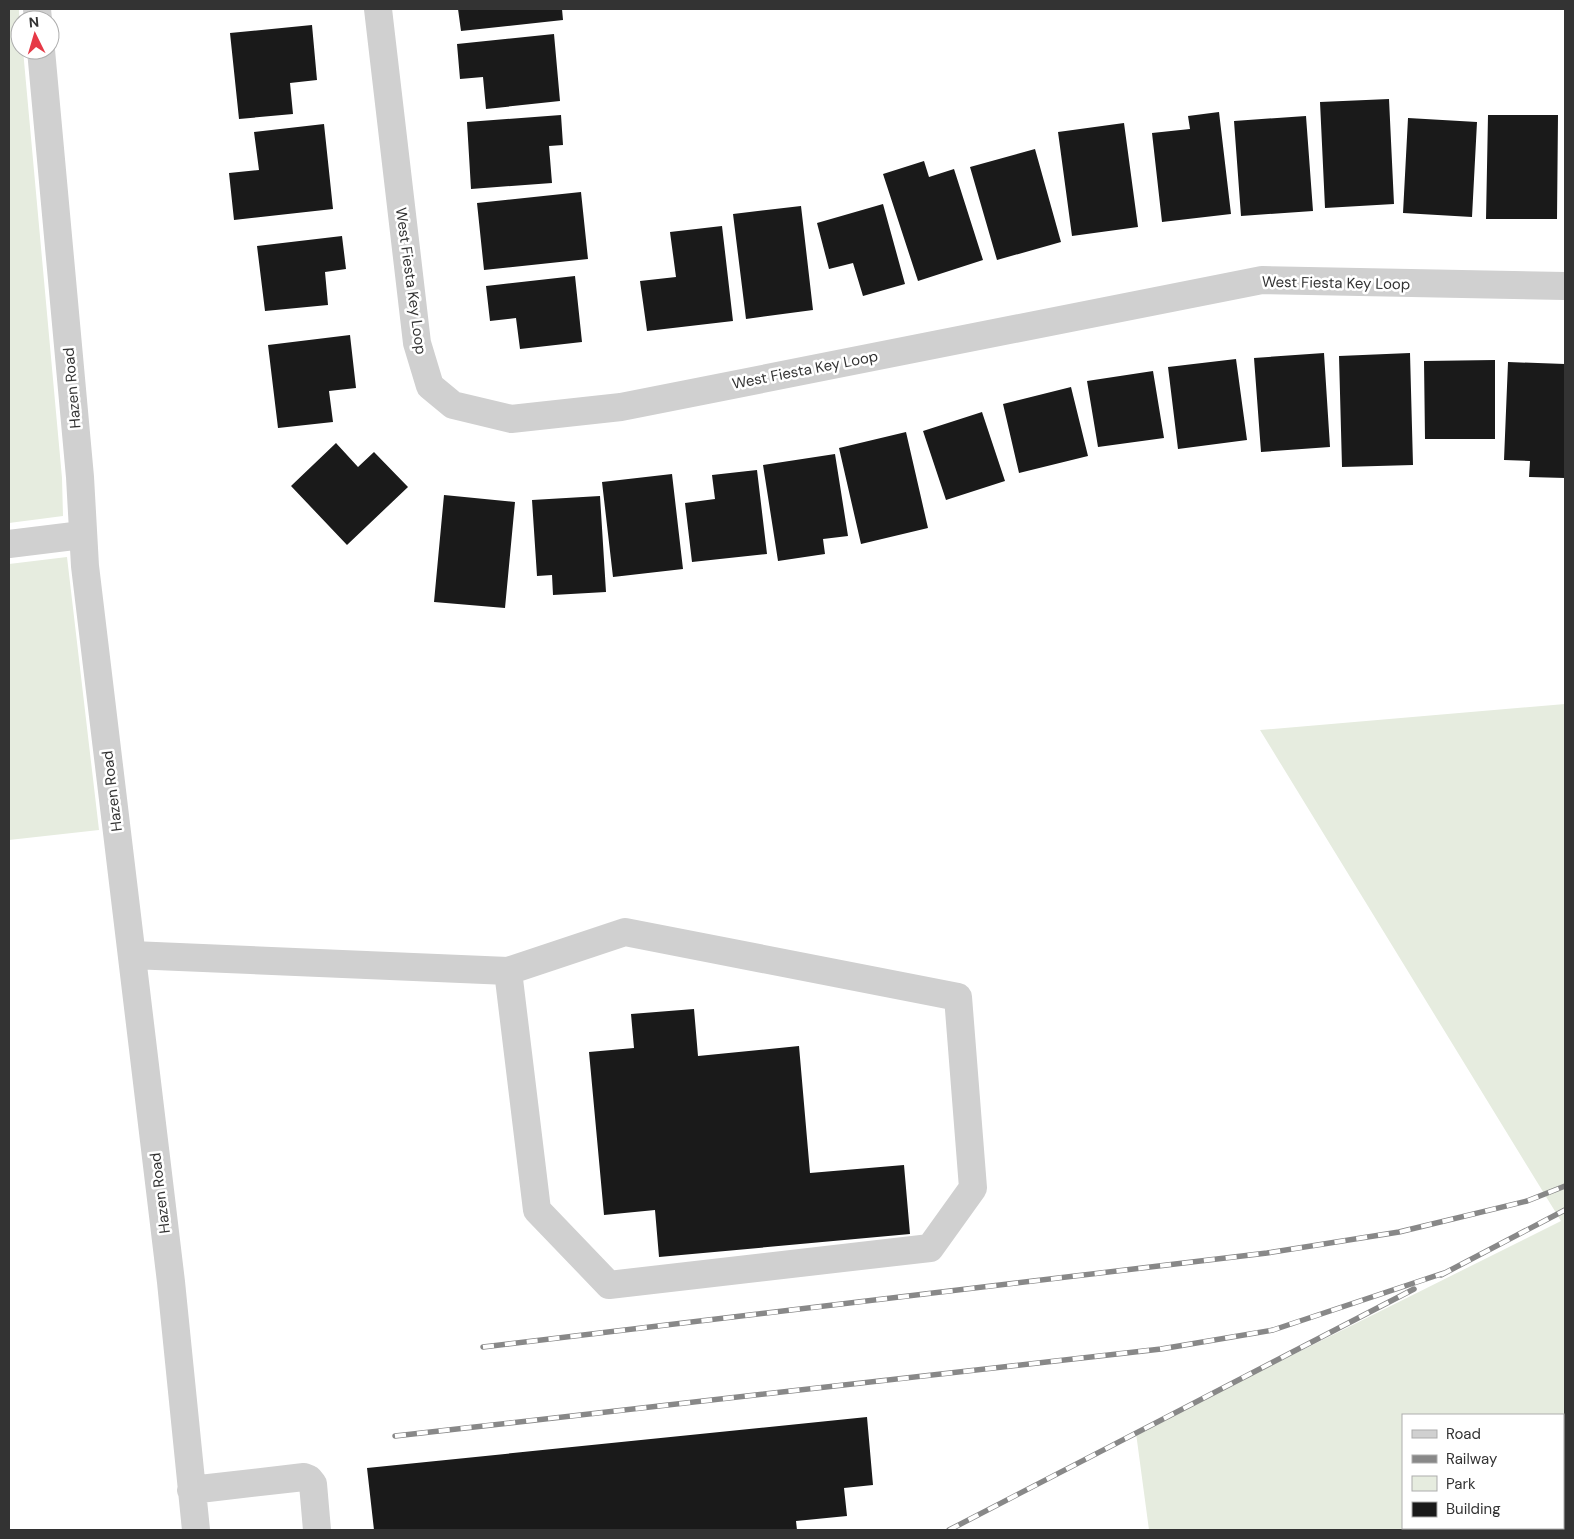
<svg xmlns="http://www.w3.org/2000/svg" width="1574" height="1539" font-family="'DM Sans',sans-serif">
  <rect width="100%" height="100%" fill="#fff"/>
  <path fill="#e6ecdf" fill-rule="evenodd" d="M 9,9 L 19,9 L 20,50 L 23,50 L 62,478 L 63,516 L 9,523 Z
    M 67,557 L 99,830 L 9,840 L 9,564 Z
    M 1565,704 L 1565,1530 L 1149,1530 L 1136,1433 L 1561,1221 L 1260,730 ZM 1403,1415 L 1563,1415 L 1563,1528 L 1403,1528 Z"/>
  <path fill="#1a1a1a" d="M 458,9 L 562,9 L 563,20 L 461,31 Z
    M 312,25 L 317,80 L 290,83 L 293,114 L 239,119 L 230,33 Z
    M 554,34 L 560,101 L 486,109 L 483,77 L 460,79 L 457,44 Z
    M 1389,99 L 1394,204 L 1325,208 L 1320,102 Z
    M 1219,112 L 1231,214 L 1162,222 L 1152,133 L 1190,129 L 1188,116 Z
    M 561,115 L 563,145 L 549,146 L 552,183 L 471,189 L 467,122 Z
    M 1488,115 L 1558,115 L 1557,219 L 1486,219 Z
    M 1306,116 L 1313,211 L 1241,216 L 1234,121 Z
    M 1408,118 L 1477,122 L 1472,217 L 1403,213 Z
    M 1124,123 L 1138,227 L 1072,236 L 1058,132 Z
    M 324,124 L 333,209 L 234,220 L 229,173 L 259,170 L 254,132 Z
    M 1035,149 L 1061,242 L 997,260 L 970,167 Z
    M 924,161 L 929,177 L 954,169 L 983,260 L 918,281 L 883,174 Z
    M 581,192 L 588,259 L 484,270 L 477,203 Z
    M 883,204 L 905,284 L 863,296 L 853,263 L 829,269 L 817,223 Z
    M 801,206 L 813,310 L 746,319 L 733,214 Z
    M 722,226 L 733,321 L 647,331 L 640,281 L 676,277 L 670,232 Z
    M 342,236 L 346,269 L 325,272 L 328,305 L 265,311 L 257,246 Z
    M 575,276 L 582,342 L 520,349 L 516,318 L 490,321 L 486,286 Z
    M 350,335 L 356,388 L 329,391 L 333,422 L 278,428 L 268,345 Z
    M 1324,353 L 1330,447 L 1261,452 L 1254,358 Z
    M 1410,353 L 1413,465 L 1342,467 L 1339,356 Z
    M 1236,359 L 1247,440 L 1178,449 L 1168,367 Z
    M 1495,360 L 1495,439 L 1425,439 L 1424,361 Z
    M 1508,362 L 1565,364 L 1565,478 L 1529,477 L 1530,461 L 1504,460 Z
    M 1153,371 L 1164,438 L 1098,447 L 1087,381 Z
    M 1071,387 L 1088,456 L 1019,473 L 1003,404 Z
    M 982,412 L 1005,481 L 946,500 L 923,431 Z
    M 906,432 L 928,528 L 861,544 L 839,448 Z
    M 336,443 L 358,467 L 374,452 L 408,487 L 347,545 L 291,486 Z
    M 835,454 L 848,536 L 823,539 L 825,554 L 778,561 L 763,465 Z
    M 757,470 L 767,554 L 692,562 L 685,503 L 715,499 L 712,475 Z
    M 672,474 L 683,569 L 613,577 L 602,482 Z
    M 444,495 L 515,502 L 505,608 L 434,602 Z
    M 600,496 L 606,592 L 553,595 L 552,575 L 537,576 L 532,500 Z
    M 694,1009 L 698,1056 L 799,1046 L 810,1173 L 904,1165 L 910,1234 L 659,1257 L 655,1210 L 604,1215 L 589,1052 L 634,1048 L 631,1014 Z
    M 867,1417 L 873,1485 L 844,1488 L 847,1516 L 796,1521 L 797,1530 L 374,1530 L 367,1468 Z"/>
  <g fill="none" stroke-linecap="round" stroke-linejoin="round">
    <path stroke="#d0d0d0" stroke-width="28" d="M 37,9 L 38,20
      M 378,9 L 417,343 L 430,386 L 453,405 L 511,419 L 621,407 L 1262,280 L 1565,286
      M 41,50 L 80,477 L 85,566 L 171,1282 L 196,1530
      M 9,544 L 82,535
      M 132,955 L 508,971 L 625,932 L 958,997 L 973,1188 L 930,1248 L 609,1285 L 537,1210 L 508,971
      M 191,1490 L 304,1477 L 309,1479 L 313,1484 L 317,1530"/>
    <g stroke="#888" stroke-width="5.5">
      <path id="rail" d="M 1441,1275 L 1565,1210
        M 483,1347 L 1267,1253 L 1399,1232 L 1527,1201 L 1565,1186
        M 395,1436 L 1161,1349 L 1273,1330 L 1447,1272
        M 949,1530 L 1414,1289"/>
    </g>
    <use href="#rail" stroke="#fff" stroke-width="4" stroke-dasharray="11" stroke-linecap="butt"/>
  </g>
  <g text-anchor="middle" dominant-baseline="central" stroke-width="5" stroke-linejoin="round" paint-order="stroke">
    <g font-size="15" fill="#333" stroke="#fff">
      <text transform="translate(411 281) rotate(82)">West Fiesta Key Loop</text>
      <text transform="translate(1336 283) rotate(1)">West Fiesta Key Loop</text>
      <text transform="translate(805 370) rotate(-11)">West Fiesta Key Loop</text>
      <text transform="translate(72 388) rotate(-95)">Hazen Road</text>
      <text transform="translate(112 791) rotate(-97)">Hazen Road</text>
      <text transform="translate(160 1193) rotate(-97)">Hazen Road</text>
    </g>
  </g>
  <rect width="1574" height="1539" fill="none" stroke="#333333" stroke-width="20"/>
  <rect x="1402" y="1414" width="162" height="115" fill="#ffffff" stroke="#adadad"/>
  <rect x="1412" y="1430" width="25" height="8" fill="#d0d0d0" stroke="#adadad"/>
  <text x="1446" y="1439" font-size="15" fill="#333333">Road</text>
  <rect x="1412" y="1455" width="25" height="8" fill="#888888" stroke="#adadad"/>
  <text x="1446" y="1464" font-size="15" fill="#333333">Railway</text>
  <rect x="1412" y="1476" width="25" height="15" fill="#e6ecdf" stroke="#adadad"/>
  <text x="1446" y="1489" font-size="15" fill="#333333">Park</text>
  <rect x="1412" y="1502" width="25" height="15" fill="#1a1a1a" stroke="#adadad"/>
  <text x="1446" y="1514" font-size="15" fill="#333333">Building</text>
  <g transform="translate(35 35) rotate(355)"><circle r="24" fill="#ffffff" stroke="#adadad"/>
  <path d="M0-4L9 19L0 12L-9 19Z" fill="#e63946"/>
  <text y="-8" font-size="14" font-weight="bold" text-anchor="middle" fill="#333333">N</text>
  </g>
</svg>
